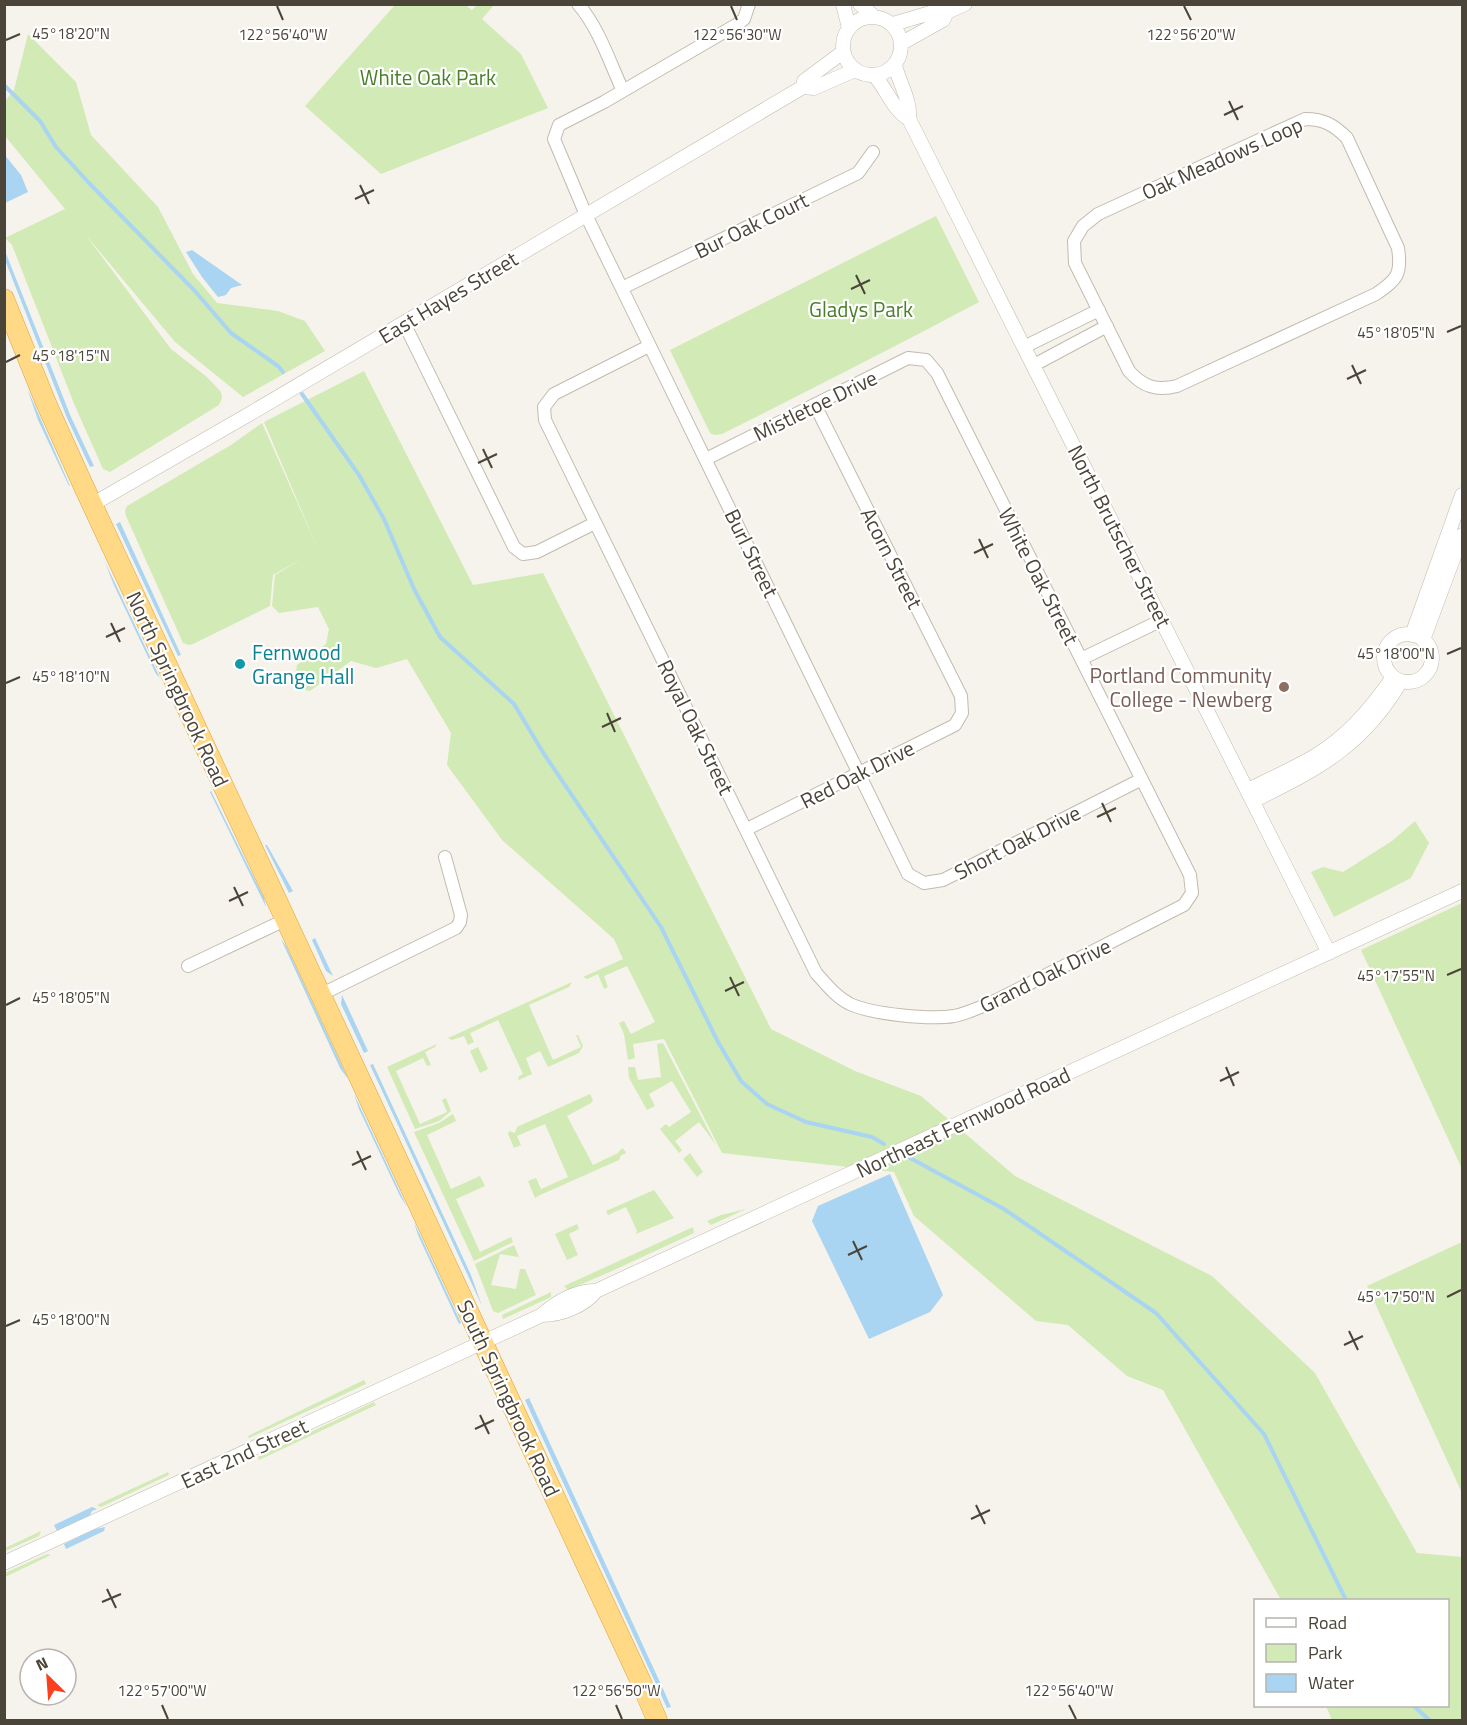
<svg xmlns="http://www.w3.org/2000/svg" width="1467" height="1725" font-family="'Titillium Web',sans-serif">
  <rect width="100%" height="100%" fill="#f6f3ec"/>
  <path fill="#d2eab5" d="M 494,5 L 482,19 L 521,54 L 548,108 L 381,174 L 305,106 L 395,5 L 465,5 L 472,10 L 477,5 Z
    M 28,34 L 76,82 L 91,135 L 158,207 L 193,274 L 217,303 L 278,311 L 305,321 L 325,351 L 243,397 L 175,342 L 85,234 L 171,349 L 207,377 L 221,392 L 222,398 L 219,405 L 110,472 L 103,469 L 75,406 L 12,245 L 5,238 L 65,209 L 5,136 L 5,101 L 14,90 Z
    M 936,216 L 979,302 C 894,347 808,391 722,434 L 714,435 L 710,433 L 670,350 Z
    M 364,371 L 473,585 L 543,573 L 771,1029 L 855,1071 L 921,1096 L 1015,1176 L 1212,1276 L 1315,1373 L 1417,1553 L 1462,1557 L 1462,1720 L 1332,1720 L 1326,1706 L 1448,1706 L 1448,1600 L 1281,1600 L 1163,1390 L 1127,1376 L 1068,1325 L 1036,1321 L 914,1216 L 894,1172 L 722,1153 L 664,1039 L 633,1044 L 635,1058 L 628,1060 L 624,1034 L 619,1023 L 624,1021 L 631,1034 L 655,1022 L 627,966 L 604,976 L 608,987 L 604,989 L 598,974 L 587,979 L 583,977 L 623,959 L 614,939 L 502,840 L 447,765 L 451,733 L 407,659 L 376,668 L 351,661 L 310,691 L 301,689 L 295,680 L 297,665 L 326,644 L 329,629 L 318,607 L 279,613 L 272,606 L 275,575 L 303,558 L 273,575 L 270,606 L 193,644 L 189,645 L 183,643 L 126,516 L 125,511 L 127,506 L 231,445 L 262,423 L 318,549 L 264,422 Z
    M 1415,821 L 1429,843 L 1411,878 L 1334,917 L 1311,872 L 1323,867 L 1343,872 L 1392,841 Z
    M 1462,903 L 1462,1169 L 1361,950 Z
    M 572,982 L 569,987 L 529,1005 L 553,1060 L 581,1047 L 576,1035 L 578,1035 L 583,1046 L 579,1053 L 548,1067 L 540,1051 L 526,1058 L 532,1074 L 519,1080 L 518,1077 L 523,1074 L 498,1020 L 470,1033 L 474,1042 L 468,1045 L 464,1036 L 452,1040 L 448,1038 Z
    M 663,1043 L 716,1145 L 699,1122 L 675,1141 L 682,1150 L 679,1153 L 660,1129 L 666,1124 L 669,1127 L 691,1112 L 672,1081 L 649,1094 L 655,1106 L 647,1110 L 629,1078 L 628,1067 L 635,1067 L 638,1080 L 661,1077 L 657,1044 Z
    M 437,1044 L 435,1047 L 425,1052 L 431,1065 L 427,1066 L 423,1058 L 396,1071 L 420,1124 L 447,1112 L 442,1100 L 446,1098 L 451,1111 L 439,1121 L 415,1129 L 387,1067 Z
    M 478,1047 L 488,1069 L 480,1073 L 470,1051 Z
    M 590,1094 L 593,1100 L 591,1103 L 567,1116 L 593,1165 L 618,1153 L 622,1148 L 626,1152 L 625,1154 L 621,1155 L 619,1160 L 540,1195 L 535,1198 L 528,1181 L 536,1178 L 541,1189 L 568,1177 L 545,1124 L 517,1136 L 521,1145 L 514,1148 L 508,1134 L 509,1131 L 515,1133 L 517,1127 Z
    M 453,1114 L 456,1121 L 427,1135 L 451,1189 L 480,1176 L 485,1186 L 456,1199 L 480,1252 L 511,1237 L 513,1242 L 474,1261 L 414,1132 L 439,1123 Z
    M 690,1153 L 703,1172 L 697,1177 L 683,1159 Z
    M 654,1190 L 674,1218 L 636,1234 L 637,1231 L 626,1207 L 608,1215 L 606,1211 Z
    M 746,1209 L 711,1225 L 707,1221 L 721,1215 Z
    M 577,1224 L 579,1229 L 569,1234 L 578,1255 L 567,1260 L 555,1234 Z
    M 693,1227 L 694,1233 L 612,1271 L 568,1290 L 564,1286 Z
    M 1462,1242 L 1462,1493 L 1367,1286 Z
    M 514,1245 L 519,1257 L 500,1254 L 491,1285 L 516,1289 L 520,1269 L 525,1269 L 536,1295 L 498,1313 L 493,1311 L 475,1264 Z
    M 551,1292 L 551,1297 L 503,1319 L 502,1315 Z
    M 364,1380 L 366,1384 L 249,1438 L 248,1436 Z
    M 374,1402 L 376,1405 L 259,1460 L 258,1457 Z
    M 168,1472 L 169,1475 L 101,1507 L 97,1505 Z
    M 41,1531 L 39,1536 L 5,1551 L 5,1548 Z
    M 47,1554 L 51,1555 L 5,1577 L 5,1573 Z"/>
  <path fill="#a9d4f2" d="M 4,154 L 21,175 L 28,192 L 5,203 Z
    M 192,250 L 242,285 L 231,288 L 226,295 L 218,297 L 202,277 L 186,252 Z
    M 5,251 L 71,417 L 94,466 L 90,467 L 67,418 L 5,260 Z
    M 27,388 L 70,486 L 69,486 L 38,420 Z
    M 120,522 L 181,655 L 178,656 L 116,524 Z
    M 105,562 L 160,678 L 156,674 L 113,583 Z
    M 211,791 L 264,898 L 266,907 L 210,792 Z
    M 265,845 L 267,845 L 293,891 L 289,893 Z
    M 315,938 L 333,976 L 326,971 L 312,940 Z
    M 281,939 L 286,946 L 348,1079 L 340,1068 Z
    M 342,995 L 368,1051 L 364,1053 L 341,1004 Z
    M 373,1064 L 471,1275 L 482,1306 L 370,1065 Z
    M 354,1094 L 407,1207 L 400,1196 L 359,1109 Z
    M 890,1174 L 943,1295 L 930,1312 L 869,1339 L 812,1221 L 818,1206 Z
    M 414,1222 L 461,1323 L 459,1324 L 418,1235 Z
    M 529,1398 L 664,1691 L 671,1707 L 667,1708 L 525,1400 Z
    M 92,1507 L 97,1509 L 92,1511 L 90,1515 L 57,1531 L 54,1525 Z
    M 105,1527 L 104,1531 L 66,1549 L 64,1544 L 95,1529 Z"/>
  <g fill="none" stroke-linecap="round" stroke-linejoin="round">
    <path stroke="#a9d4f2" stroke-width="4" d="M 5,86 L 40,121 L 56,147 L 89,183 L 194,290 L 231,333 L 278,366 L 283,372
      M 302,394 L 359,475 L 384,519 L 414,589 L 440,637 L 514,704 L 544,754 L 661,927 L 718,1042 L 741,1081 L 767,1104 L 806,1122 L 872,1137 L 884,1144
      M 910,1158 L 1004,1209 L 1156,1313 L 1264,1434 L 1346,1600
      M 1414,1706 L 1429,1720"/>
    <g stroke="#c2bbae" stroke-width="14">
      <path id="minor" d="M 578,4 C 599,28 610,63 623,91
        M 749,4 L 744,19 L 736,25 L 604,102 L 559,125 L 554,139 L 586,215 L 625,295 L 908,874 L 924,883 L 943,880 L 1140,780
        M 1305,119 C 1324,119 1334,125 1347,138 L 1398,248 C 1402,274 1397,280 1376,294 L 1177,386 C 1157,391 1143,387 1129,371 L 1075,263 L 1074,241 L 1083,226 L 1098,214 Z
        M 622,288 L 858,173 L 873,152
        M 404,323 L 514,547 L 523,554 L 537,552 L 595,523
        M 649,346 L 554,394 L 544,407 L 545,420 L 816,973 C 826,984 836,997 850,1004 C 872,1014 929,1020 954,1016 C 969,1013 983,1006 997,1000 L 1184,905 L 1192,893 L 1190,875 L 937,373 L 926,360 L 908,358 L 706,459
        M 1024,347 L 1099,310
        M 1034,365 L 1107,326
        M 1081,659 L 1162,620
        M 747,829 L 955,725 L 962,713 L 961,696 L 815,405
        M 188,966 L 287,919
        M 322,994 L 456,928 L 460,922 L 461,915 L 445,857"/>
    </g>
    <g stroke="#c2bbae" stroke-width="15">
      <path id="tertiary" d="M 843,4 L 849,28
        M 860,4 L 874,17
        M843 46a29 29 0 1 1 58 0a29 29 0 1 1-58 0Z
        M 893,24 L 937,11 L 947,12 L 965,4
        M 902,43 L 943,20 L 947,12
        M 895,65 C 899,83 911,100 909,119 L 1329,953
        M 875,76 C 887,90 893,110 909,119
        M 803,87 L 814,88 L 855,70
        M 93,504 L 246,416 L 803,87 L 804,81 L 843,52
        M1384 658a24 24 0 1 1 48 0a24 24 0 1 1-48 0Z
        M 1412,635 L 1462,495
        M 1423,640 L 1462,535
        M 1248,790 C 1270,779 1293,769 1315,756 C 1347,737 1372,708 1393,677
        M 1253,801 C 1319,768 1362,747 1401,681
        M 542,1315 C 561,1315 584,1306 596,1291 L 1462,891
        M 4,1563 L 542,1315 C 556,1302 577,1290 596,1291"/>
    </g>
    <g stroke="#e0a43c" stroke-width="21">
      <path id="trunk" d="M 4,299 L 46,403 L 84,487 L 641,1682 L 657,1720"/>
    </g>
    <use href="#minor" stroke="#fff" stroke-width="12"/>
    <use href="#tertiary" stroke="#fff" stroke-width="14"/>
    <use href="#trunk" stroke="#ffd985" stroke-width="20"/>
  </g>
  <path fill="none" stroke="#4b4439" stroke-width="2" d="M 277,6 L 283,20M 731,6 L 737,20M 1184,6 L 1191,20M 6,40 L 20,34M 1229,101 L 1238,120M 1224,115 L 1243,106M 360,185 L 369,204M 355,199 L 374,190M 856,275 L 865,294M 851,289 L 870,280M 1447,332 L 1461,326M 6,362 L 20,355M 1352,365 L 1361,384M 1347,379 L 1366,370M 483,449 L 492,468M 478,463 L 497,454M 979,539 L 988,558M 974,553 L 993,544M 111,623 L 120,642M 106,637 L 125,628M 1447,654 L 1461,648M 6,683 L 20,677M 607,713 L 615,732M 602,727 L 621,718M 1102,803 L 1111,822M 1097,817 L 1116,808M 234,887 L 243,906M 229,901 L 248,892M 1447,975 L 1461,969M 730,977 L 739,996M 725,991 L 744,982M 6,1005 L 20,998M 1226,1067 L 1234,1086M 1220,1081 L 1239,1072M 357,1151 L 366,1170M 352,1165 L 371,1156M 853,1241 L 862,1260M 848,1255 L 867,1246M 1447,1297 L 1461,1290M 6,1326 L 20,1320M 1349,1331 L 1358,1350M 1344,1345 L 1363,1336M 480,1415 L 489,1434M 475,1429 L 494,1420M 976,1505 L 985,1524M 971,1519 L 990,1510M 107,1589 L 116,1608M 102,1602 L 121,1594M 162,1705 L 168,1719M 616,1705 L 622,1719M 1069,1705 L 1076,1719"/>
  <circle fill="#0f9aa8" stroke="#fff" stroke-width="2" cx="240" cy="664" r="6"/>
  <circle fill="#8d6e63" stroke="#fff" stroke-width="2" cx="1284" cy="687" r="6"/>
  <g text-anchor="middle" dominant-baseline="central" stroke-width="4.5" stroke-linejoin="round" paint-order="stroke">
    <g font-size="21" fill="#4a7f2a" stroke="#fff">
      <text x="428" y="77">White Oak Park</text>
      <text x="861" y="309">Gladys Park</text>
    </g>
    <g font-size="21" fill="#4b4439" stroke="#fff">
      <text transform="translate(1222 158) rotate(-24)">Oak Meadows Loop</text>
      <text transform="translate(751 225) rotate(-26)">Bur Oak Court</text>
      <text transform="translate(448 297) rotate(-31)">East Hayes Street</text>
      <text transform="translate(815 405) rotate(-26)">Mistletoe Drive</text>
      <text transform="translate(1120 536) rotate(63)">North Brutscher Street</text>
      <text transform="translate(752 553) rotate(64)">Burl Street</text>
      <text transform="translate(892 558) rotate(63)">Acorn Street</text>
      <text transform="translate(1039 576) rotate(63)">White Oak Street</text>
      <text transform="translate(178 689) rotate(65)">North Springbrook Road</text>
      <text transform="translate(696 727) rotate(64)">Royal Oak Street</text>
      <text transform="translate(857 774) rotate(-27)">Red Oak Drive</text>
      <text transform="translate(1017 842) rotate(-27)">Short Oak Drive</text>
      <text transform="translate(1045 975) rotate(-26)">Grand Oak Drive</text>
      <text transform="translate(963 1122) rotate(-25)">Northeast Fernwood Road</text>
      <text transform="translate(509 1398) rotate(65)">South Springbrook Road</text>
      <text transform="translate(244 1453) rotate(-25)">East 2nd Street</text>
    </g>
    <g font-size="21" fill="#0d838f" stroke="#fff" text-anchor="start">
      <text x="252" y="652">Fernwood<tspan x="252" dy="24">Grange Hall</tspan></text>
    </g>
    <g font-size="21" fill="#785e54" stroke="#fff" text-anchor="end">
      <text x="1272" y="675">Portland Community<tspan x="1272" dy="24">College - Newberg</tspan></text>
    </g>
  </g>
  <g font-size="15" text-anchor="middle" fill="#4b4439" stroke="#fff" stroke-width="4.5" stroke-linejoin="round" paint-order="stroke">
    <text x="71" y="39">45°18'20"N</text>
    <text x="283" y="40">122°56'40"W</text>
    <text x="737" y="40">122°56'30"W</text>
    <text x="1191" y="40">122°56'20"W</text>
    <text x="1396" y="338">45°18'05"N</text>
    <text x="71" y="361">45°18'15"N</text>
    <text x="1396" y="659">45°18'00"N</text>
    <text x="71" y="682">45°18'10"N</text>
    <text x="1396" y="981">45°17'55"N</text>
    <text x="71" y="1003">45°18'05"N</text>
    <text x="1396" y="1302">45°17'50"N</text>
    <text x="71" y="1325">45°18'00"N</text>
    <text x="162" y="1696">122°57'00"W</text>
    <text x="616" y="1696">122°56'50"W</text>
    <text x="1069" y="1696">122°56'40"W</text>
  </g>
  <rect width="1467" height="1725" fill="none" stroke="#4b4439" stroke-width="12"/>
  <rect x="1254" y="1599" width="195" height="108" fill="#ffffff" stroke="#b7b4b0" stroke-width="1.5"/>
  <rect x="1266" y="1618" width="30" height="9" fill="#ffffff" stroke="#b7b4b0" stroke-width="1.5"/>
  <text x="1308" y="1629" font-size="18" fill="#4b4439">Road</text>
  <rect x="1266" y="1644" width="30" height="18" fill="#d2eab5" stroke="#b7b4b0" stroke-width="1.5"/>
  <text x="1308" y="1659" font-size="18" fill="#4b4439">Park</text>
  <rect x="1266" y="1674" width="30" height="18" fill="#a9d4f2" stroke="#b7b4b0" stroke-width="1.5"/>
  <text x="1308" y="1689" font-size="18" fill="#4b4439">Water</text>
  <g transform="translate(48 1677) rotate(335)"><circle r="28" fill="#ffffff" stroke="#b7b4b0" stroke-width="1.5"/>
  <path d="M0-4.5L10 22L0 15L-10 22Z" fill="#fc3f1d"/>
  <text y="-9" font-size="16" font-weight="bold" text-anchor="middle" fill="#4b4439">N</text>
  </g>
</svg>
